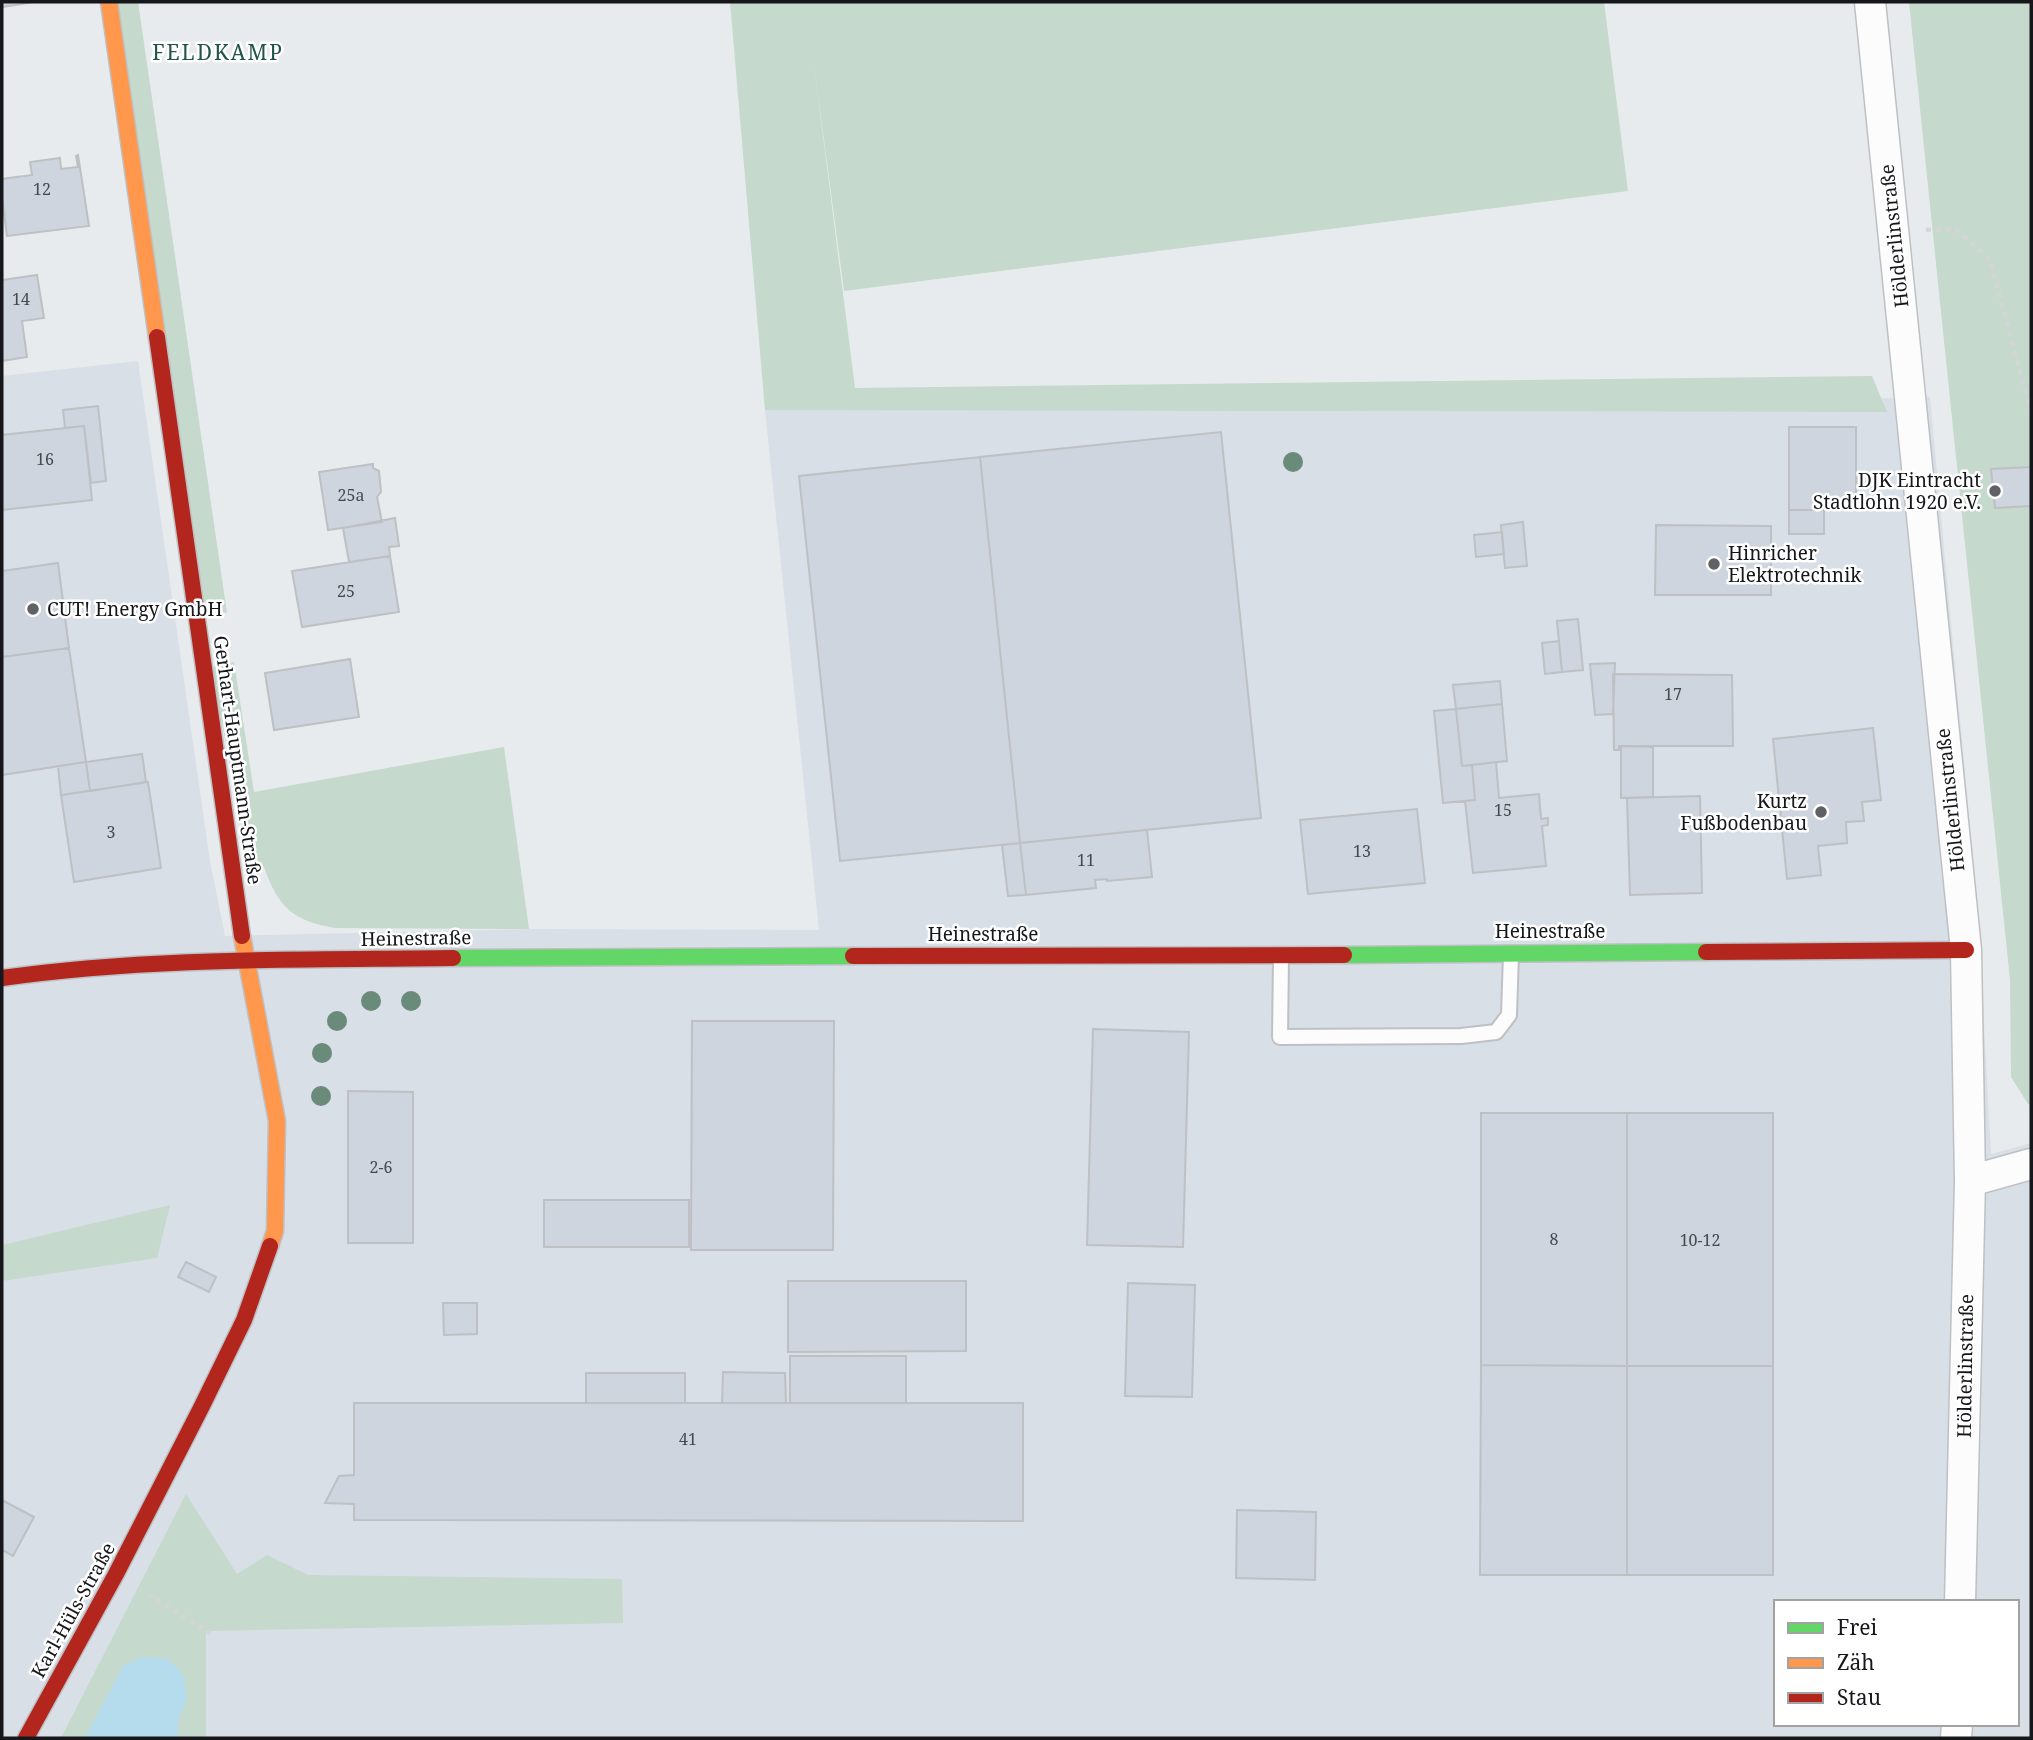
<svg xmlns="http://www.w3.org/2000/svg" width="2033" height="1740" font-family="'Noto Serif',serif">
  <rect width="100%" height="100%" fill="#e8ebee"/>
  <path fill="#d8dfe7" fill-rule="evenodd" d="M 138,361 L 210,861 L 225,936 L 529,929 L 819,930 L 765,410 L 1397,410 L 1930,397 L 1978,913 L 1991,1154 L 2031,1143 L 2031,1738 L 2,1738 L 2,376 ZM 1776,1602 L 2017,1602 L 2017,1724 L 1776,1724 Z"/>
  <path fill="#c5d9cc" d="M 115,2 L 138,2 L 227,613 L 204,608 Z
    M 730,2 L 1604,2 L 1628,191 L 844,291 L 813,57 L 855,388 L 1872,376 L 1887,412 L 765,410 Z
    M 1909,2 L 2031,2 L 2031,1105 L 2028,1104 L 2011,1077 L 2010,980 Z
    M 234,662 L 254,792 L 504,747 L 529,929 L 335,928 C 293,921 278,907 264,867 L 249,862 L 211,667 Z
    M 170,1205 L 157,1258 L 2,1281 L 2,1245 Z
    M 186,1494 L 237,1574 L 267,1555 L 308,1575 L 622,1579 L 623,1623 L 206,1631 L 206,1738 L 61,1738 Z"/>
  <path fill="#b4dcec" d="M 143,1657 L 167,1659 L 179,1669 L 184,1677 L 187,1699 L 178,1721 L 178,1738 L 85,1738 L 123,1666 Z"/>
  <path fill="#ced5de" stroke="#bec0c3" stroke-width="2" d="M 2,2 L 34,2 L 2,7 Z
    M 78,155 L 89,226 L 7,236 L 2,198 L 2,179 L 32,175 L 30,162 L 60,158 L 61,169 L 78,167 L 76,156 Z
    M 37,275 L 44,318 L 22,321 L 27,357 L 2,361 L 2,280 Z
    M 98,406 L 106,481 L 91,483 L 84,426 L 65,428 L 63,410 Z
    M 84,426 L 92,500 L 2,510 L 2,435 Z
    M 1789,427 L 1856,427 L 1856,510 L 1789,510 Z
    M 1221,432 L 1261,818 L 1020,843 L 980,457 Z
    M 980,457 L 1020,843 L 840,861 L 799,476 Z
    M 373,464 L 373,468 L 379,471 L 381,492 L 377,497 L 382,522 L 328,530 L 319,472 Z
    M 2031,467 L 2031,506 L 1995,508 L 1991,469 Z
    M 1789,510 L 1824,510 L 1824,534 L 1789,534 Z
    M 395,518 L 399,546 L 389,547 L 390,556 L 349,562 L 343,528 Z
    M 1523,522 L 1527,566 L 1505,568 L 1501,525 Z
    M 1656,525 L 1771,526 L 1771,595 L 1655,595 Z
    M 1502,532 L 1504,554 L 1476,557 L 1474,535 Z
    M 390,556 L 399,612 L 302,627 L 292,571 Z
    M 58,563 L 69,648 L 2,657 L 2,571 Z
    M 1578,619 L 1583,670 L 1562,672 L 1557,621 Z
    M 1559,641 L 1562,672 L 1545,674 L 1542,643 Z
    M 69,648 L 86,762 L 2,775 L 2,657 Z
    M 350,659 L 359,717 L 274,730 L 265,673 Z
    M 1615,663 L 1613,714 L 1595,715 L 1590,664 Z
    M 1613,674 L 1732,675 L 1733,746 L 1619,746 L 1619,750 L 1614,750 Z
    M 1500,681 L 1502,704 L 1456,709 L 1453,685 Z
    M 1502,704 L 1507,761 L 1462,766 L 1456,709 Z
    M 1456,709 L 1462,766 L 1472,765 L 1475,800 L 1443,803 L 1434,711 Z
    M 1873,728 L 1881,800 L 1862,802 L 1864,821 L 1846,822 L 1847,843 L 1818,846 L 1821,875 L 1787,879 L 1773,739 Z
    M 1621,746 L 1653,747 L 1653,797 L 1621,798 Z
    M 142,754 L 146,782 L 90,791 L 86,762 Z
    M 86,762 L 90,791 L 61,795 L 58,766 Z
    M 1496,762 L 1499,798 L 1539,794 L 1541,819 L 1548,818 L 1548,825 L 1542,826 L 1546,866 L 1473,873 L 1465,801 L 1475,800 L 1472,765 Z
    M 148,782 L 161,868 L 74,882 L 61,795 Z
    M 1700,796 L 1702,893 L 1630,895 L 1627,798 Z
    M 1417,809 L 1425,883 L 1308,894 L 1300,820 Z
    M 1147,830 L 1152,877 L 1107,881 L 1107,879 L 1095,880 L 1096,888 L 1026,895 L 1020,843 Z
    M 1020,843 L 1026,895 L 1008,896 L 1002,845 Z
    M 692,1021 L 834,1021 L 833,1250 L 691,1250 Z
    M 1093,1029 L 1189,1032 L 1183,1247 L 1087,1245 Z
    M 348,1091 L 413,1092 L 413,1243 L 348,1243 Z
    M 1481,1113 L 1627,1113 L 1627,1366 L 1481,1365 Z
    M 1627,1113 L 1773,1113 L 1773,1366 L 1627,1366 Z
    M 544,1200 L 689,1200 L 689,1247 L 544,1247 Z
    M 186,1262 L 216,1277 L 209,1292 L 178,1277 Z
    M 788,1281 L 966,1281 L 966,1351 L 788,1352 Z
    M 1128,1283 L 1195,1285 L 1192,1397 L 1125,1396 Z
    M 443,1303 L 477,1303 L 477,1334 L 444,1335 Z
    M 790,1356 L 906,1356 L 906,1403 L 790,1403 Z
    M 1481,1365 L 1627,1366 L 1627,1575 L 1480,1575 Z
    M 1627,1366 L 1773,1366 L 1773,1575 L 1627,1575 Z
    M 723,1372 L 785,1373 L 786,1403 L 722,1403 Z
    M 586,1373 L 685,1373 L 685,1403 L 586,1403 Z
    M 354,1403 L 1023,1403 L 1023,1521 L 354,1520 L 354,1504 L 325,1503 L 339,1476 L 354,1475 Z
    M 2,1500 L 34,1517 L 13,1556 L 2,1550 Z
    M 1237,1510 L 1316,1512 L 1315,1580 L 1236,1578 Z"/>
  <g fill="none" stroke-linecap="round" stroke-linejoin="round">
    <g stroke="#bec0c3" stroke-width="18">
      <path id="lane" d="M 1281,957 L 1280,1037 L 1461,1036 L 1496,1032 L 1509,1015 L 1511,954"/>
    </g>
    <g stroke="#bec0c3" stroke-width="33">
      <path id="street" d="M 1870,2 L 1966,950 L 1970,1181 L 1960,1602
        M 1970,1181 L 2031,1164
        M 1956,1738 L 1957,1724"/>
    </g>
    <g stroke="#bec0c3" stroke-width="19">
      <path id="fast" d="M 1344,955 L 1706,952
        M 453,958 L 853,956"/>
    </g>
    <g stroke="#bec0c3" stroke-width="19">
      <path id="slow" d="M 109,2 L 157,337
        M 242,936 L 277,1121 L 275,1231 L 270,1246"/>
    </g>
    <g stroke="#bec0c3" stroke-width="19">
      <path id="jam" d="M 157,337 L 242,936
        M 1706,952 L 1966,950
        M 853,956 L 1344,955
        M 2,978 C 151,957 303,960 453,958
        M 26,1738 L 116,1574 L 202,1406 L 244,1320 L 270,1246"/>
    </g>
    <path stroke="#d4d5d6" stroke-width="4.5" stroke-dasharray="5 5" stroke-linecap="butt" d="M 1926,230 L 1956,229 L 1990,260 L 2031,412
      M 148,1594 L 210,1633"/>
    <use href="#lane" stroke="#fcfcfc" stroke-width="14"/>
    <use href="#street" stroke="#fcfcfc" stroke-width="30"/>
    <use href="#fast" stroke="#63d668" stroke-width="16"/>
    <use href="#slow" stroke="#ff974d" stroke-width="16"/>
    <use href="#jam" stroke="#b3261e" stroke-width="16"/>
  </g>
  <g fill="#6a8a7a">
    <circle cx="1293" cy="462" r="10"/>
    <circle cx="371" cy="1001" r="10"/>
    <circle cx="411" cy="1001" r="10"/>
    <circle cx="337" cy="1021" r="10"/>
    <circle cx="322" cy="1053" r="10"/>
    <circle cx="321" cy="1096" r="10"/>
  </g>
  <g fill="#606164" stroke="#fff" stroke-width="2.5">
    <circle cx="1995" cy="491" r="7"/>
    <circle cx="1714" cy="564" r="7"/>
    <circle cx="33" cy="609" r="7"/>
    <circle cx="1821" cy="812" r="7"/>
  </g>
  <g text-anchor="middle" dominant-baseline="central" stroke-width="5" stroke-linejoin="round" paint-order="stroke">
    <g font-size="16" fill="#46484d">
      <text x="42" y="189">12</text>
      <text x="21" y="299">14</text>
      <text x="45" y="459">16</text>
      <text x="351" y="495">25a</text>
      <text x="346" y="591">25</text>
      <text x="1673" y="694">17</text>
      <text x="1503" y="810">15</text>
      <text x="111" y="832">3</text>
      <text x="1362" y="851">13</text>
      <text x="1086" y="860">11</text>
      <text x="381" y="1167">2-6</text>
      <text x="1554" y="1239">8</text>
      <text x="1700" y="1240">10-12</text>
      <text x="688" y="1439">41</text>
    </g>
    <g font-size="19" fill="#16171a" stroke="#fff">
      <text transform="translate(1894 236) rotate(-96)">Hölderlinstraße</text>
      <text transform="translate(238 760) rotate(82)">Gerhart-Hauptmann-Straße</text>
      <text transform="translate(1950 800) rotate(-96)">Hölderlinstraße</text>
      <text x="1550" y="931">Heinestraße</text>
      <text x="983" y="934">Heinestraße</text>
      <text transform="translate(416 938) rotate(-1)">Heinestraße</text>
      <text transform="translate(1965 1366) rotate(-89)">Hölderlinstraße</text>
      <text transform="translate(73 1610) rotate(-61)">Karl-Hüls-Straße</text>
    </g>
    <g font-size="19" fill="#16171a" stroke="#fff" text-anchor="end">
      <text x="1981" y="480">DJK Eintracht<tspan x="1981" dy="22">Stadtlohn 1920 e.V.</tspan></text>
      <text x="1728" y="553" text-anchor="start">Hinricher<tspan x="1728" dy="22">Elektrotechnik</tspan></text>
      <text x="47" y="609" text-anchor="start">CUT! Energy GmbH</text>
      <text x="1807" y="801">Kurtz<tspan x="1807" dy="22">Fußbodenbau</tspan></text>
    </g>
    <g font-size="21" letter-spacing="2" fill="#205548" stroke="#fff">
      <text x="218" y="52">FELDKAMP</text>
    </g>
  </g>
  <rect width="2033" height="1740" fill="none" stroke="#16171a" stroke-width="7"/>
  <rect x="1774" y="1600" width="245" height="126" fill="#ffffff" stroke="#a2a2a3" stroke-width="2"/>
  <rect x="1788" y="1623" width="35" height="10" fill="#63d668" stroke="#a2a2a3" stroke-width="2"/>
  <text x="1837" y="1635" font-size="21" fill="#16171a">Frei</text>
  <rect x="1788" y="1658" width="35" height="10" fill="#ff974d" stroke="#a2a2a3" stroke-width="2"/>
  <text x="1837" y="1670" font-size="21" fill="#16171a">Zäh</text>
  <rect x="1788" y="1693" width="35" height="10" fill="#b3261e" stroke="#a2a2a3" stroke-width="2"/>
  <text x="1837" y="1705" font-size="21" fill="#16171a">Stau</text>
</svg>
